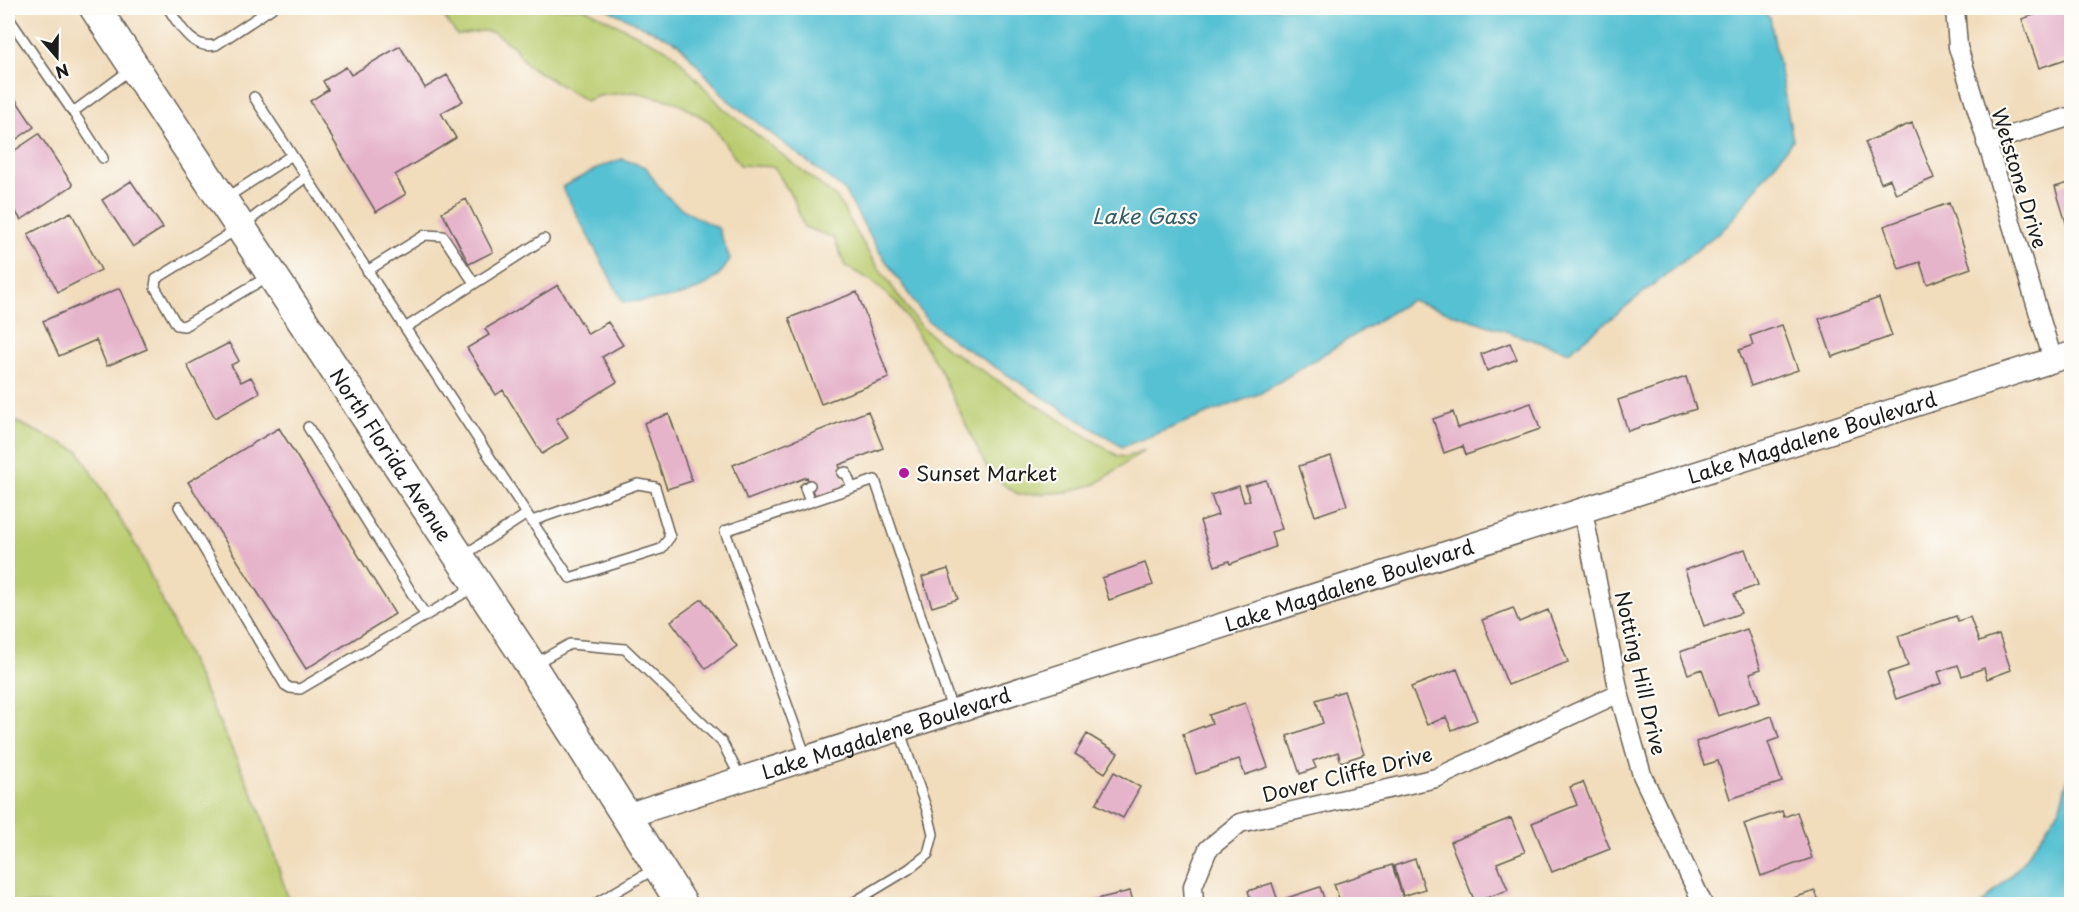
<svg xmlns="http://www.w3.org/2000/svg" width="2079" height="912" font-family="'Playpen Sans',sans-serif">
  <rect width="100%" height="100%" fill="#fdfcf7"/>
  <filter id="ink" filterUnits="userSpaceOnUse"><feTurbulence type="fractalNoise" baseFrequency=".0167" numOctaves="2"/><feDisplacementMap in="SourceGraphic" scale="12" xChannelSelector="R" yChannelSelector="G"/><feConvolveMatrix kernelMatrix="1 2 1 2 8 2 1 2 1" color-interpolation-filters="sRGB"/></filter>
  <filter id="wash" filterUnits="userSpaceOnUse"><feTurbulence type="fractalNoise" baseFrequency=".008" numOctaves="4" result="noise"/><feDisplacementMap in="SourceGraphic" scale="24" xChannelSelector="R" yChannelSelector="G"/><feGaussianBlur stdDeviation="1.35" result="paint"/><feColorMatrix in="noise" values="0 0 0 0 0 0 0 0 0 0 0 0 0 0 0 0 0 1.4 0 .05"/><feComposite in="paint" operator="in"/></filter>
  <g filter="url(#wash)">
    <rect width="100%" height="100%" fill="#f1dcbc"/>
    <path fill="#bacc6f" stroke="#6b7446" stroke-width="1.5" d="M 438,8 L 584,8 L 672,52 L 723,108 L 837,198 L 871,257 L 919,325 L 949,350 L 1118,456 L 1126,457 L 1144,450 L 1096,484 L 1067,492 L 1019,495 L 990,475 L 939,368 L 898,304 L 872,281 L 845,266 L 834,238 L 804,227 L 794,200 L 774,167 L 740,165 L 710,122 L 676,102 L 635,92 L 598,96 L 586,101 L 527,65 L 514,47 L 493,32 L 482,31 L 457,35 Z
      M 8,418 L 79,451 L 138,549 L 259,807 L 290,904 L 8,904 Z"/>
    <path fill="#57c1d3" stroke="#3a6e78" stroke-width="1.5" d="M 605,8 L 1759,8 L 1770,18 L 1793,140 L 1728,225 L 1569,352 L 1411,300 L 1261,393 L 1122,447 L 954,341 L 926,319 L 879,251 L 844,190 L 728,100 L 678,43 Z
      M 622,159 L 646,167 C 666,202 682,211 718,228 L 730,259 C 712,297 660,301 623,302 L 562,187 L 600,167 Z
      M 2071,768 L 2071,904 L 1982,904 L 2018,868 L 2059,810 Z"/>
    <g id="blocks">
      <path fill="#e5b3ca" d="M 2054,8 L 2071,8 L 2072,57 L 2039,68 L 2022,19 Z
        M 400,46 L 425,88 L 447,75 L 463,101 L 441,113 L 456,138 L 395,175 L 406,194 L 376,212 L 310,101 L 328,90 L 323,81 L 346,67 L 351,75 Z
        M 8,88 L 34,127 L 8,145 Z
        M 1912,123 L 1934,178 L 1896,194 L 1890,179 L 1881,183 L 1865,142 Z
        M 39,134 L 73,185 L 21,220 L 8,200 L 8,155 Z
        M 131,181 L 163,228 L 133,247 L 102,200 Z
        M 2072,182 L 2072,225 L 2067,226 L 2055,187 Z
        M 466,199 L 493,252 L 469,264 L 442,212 Z
        M 1949,203 L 1971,268 L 1927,284 L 1920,262 L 1899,269 L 1884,226 Z
        M 71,212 L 101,270 L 58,292 L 28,234 Z
        M 558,285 L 588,334 L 608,322 L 623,345 L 602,357 L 617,382 L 556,419 L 568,438 L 542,454 L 503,390 L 496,395 L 467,348 L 489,335 L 485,329 Z
        M 120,288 L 147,349 L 107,366 L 96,340 L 59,356 L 43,321 Z
        M 857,292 L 889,378 L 821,404 L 789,318 Z
        M 1879,298 L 1892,336 L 1832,357 L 1819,319 Z
        M 1782,325 L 1798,370 L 1751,386 L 1739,350 L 1753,345 L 1750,336 Z
        M 229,343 L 239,361 L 231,365 L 241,382 L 251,377 L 260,393 L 215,418 L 187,365 Z
        M 1510,343 L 1517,359 L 1487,371 L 1481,354 Z
        M 1686,377 L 1696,409 L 1628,431 L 1618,400 Z
        M 1531,403 L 1540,429 L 1466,455 L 1463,446 L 1444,453 L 1433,419 L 1453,412 L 1458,428 Z
        M 868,411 L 883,448 L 839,465 L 847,487 L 816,500 L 807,477 L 747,500 L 733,465 Z
        M 669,414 L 692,481 L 667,489 L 644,423 Z
        M 279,428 L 395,614 L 306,669 L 188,482 Z
        M 1331,456 L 1347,505 L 1315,516 L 1299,466 Z
        M 1266,480 L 1282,529 L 1271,532 L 1275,547 L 1230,564 L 1229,561 L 1215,566 L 1200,521 L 1218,515 L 1211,495 L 1239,486 L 1244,502 L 1250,500 L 1245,486 Z
        M 1745,549 L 1758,585 L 1734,594 L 1741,613 L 1704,626 L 1685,570 Z
        M 1145,563 L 1153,585 L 1109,600 L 1102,578 Z
        M 948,569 L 958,599 L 932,607 L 922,577 Z
        M 702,599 L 737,646 L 706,669 L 671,621 Z
        M 1513,608 L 1519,622 L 1548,610 L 1568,662 L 1508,685 L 1482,620 Z
        M 1956,616 L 1958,621 L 1970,617 L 1979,642 L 1999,635 L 2011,670 L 1987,679 L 1984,668 L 1962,676 L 1958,665 L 1938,672 L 1942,683 L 1896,699 L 1887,673 L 1908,666 L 1898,636 Z
        M 1747,629 L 1761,669 L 1750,673 L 1760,702 L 1718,716 L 1702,669 L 1688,674 L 1680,652 Z
        M 1457,669 L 1477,720 L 1452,730 L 1446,717 L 1427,725 L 1411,687 Z
        M 1344,691 L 1365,754 L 1341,762 L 1338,752 L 1313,761 L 1316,768 L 1300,774 L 1287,736 L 1323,723 L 1316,700 Z
        M 1245,703 L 1268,767 L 1245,775 L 1239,759 L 1196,774 L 1183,734 L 1212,723 L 1209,715 Z
        M 1772,716 L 1779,738 L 1768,742 L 1782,782 L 1730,799 L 1718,761 L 1704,765 L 1696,742 Z
        M 1087,734 L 1118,753 L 1105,773 L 1075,754 Z
        M 1114,772 L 1140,787 L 1123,818 L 1096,804 Z
        M 1583,782 L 1610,849 L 1552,872 L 1532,823 L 1577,805 L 1570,787 Z
        M 1782,811 L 1784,817 L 1797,812 L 1812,858 L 1761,876 L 1744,824 Z
        M 1511,818 L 1525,852 L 1497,863 L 1508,890 L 1475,902 L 1450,842 Z
        M 1415,859 L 1425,889 L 1403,896 L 1394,866 Z
        M 1392,865 L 1405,904 L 1341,904 L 1334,884 Z
        M 1272,883 L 1278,901 L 1320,887 L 1326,904 L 1252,904 L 1248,891 Z
        M 1130,891 L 1134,904 L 1076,904 Z
        M 1815,891 L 1820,904 L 1785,904 L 1784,901 Z
        M 508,899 L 510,904 L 491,904 Z"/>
    </g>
  </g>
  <g filter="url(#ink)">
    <use href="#blocks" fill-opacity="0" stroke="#675f54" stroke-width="1.5"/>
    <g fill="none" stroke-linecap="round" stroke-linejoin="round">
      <g stroke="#675f54" stroke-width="12">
        <path id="service" d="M 168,8 C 179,24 191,50 216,45 L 272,8
          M 8,17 L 73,112 L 130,70
          M 254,97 L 527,514 L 464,555
          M 73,112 L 103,158
          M 226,198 L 292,155
          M 367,271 L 425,235 L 443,236 L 474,283
          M 269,276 L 184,326 L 177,325 L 155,287 L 156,279 L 241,227 L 306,177
          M 405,328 L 544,239
          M 308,427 L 426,616
          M 842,473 L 846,472 L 852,488
          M 810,485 L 805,488 L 810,502
          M 179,507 L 285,685 L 290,688 L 300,689 L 476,586
          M 527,514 L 570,578 L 661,549 L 670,537 L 655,487 L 638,484 L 532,521
          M 536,663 L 570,644 L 625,649 L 722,742 L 740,777
          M 806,757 L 725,531 L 875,480 L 952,709
          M 595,904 L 656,868
          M 851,904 L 909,869 L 928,854 L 933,834 L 928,813 L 899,729"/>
      </g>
      <g stroke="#675f54" stroke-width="21">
        <path id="minor" d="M 1955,8 L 1958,47 L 2053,360
          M 1986,143 L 2072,116
          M 1583,511 L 1619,693 L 1642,775 L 1703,904
          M 1194,904 L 1193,886 L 1208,849 L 1240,823 L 1436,778 L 1619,693"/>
      </g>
      <g stroke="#675f54" stroke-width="27">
        <g id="tertiary">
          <path id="s1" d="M 626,816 L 2072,354"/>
        </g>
      </g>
      <g stroke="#675f54" stroke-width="33">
        <g id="primary">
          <path id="s2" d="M 95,8 L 521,650 L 682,904"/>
        </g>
      </g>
      <use href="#service" stroke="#fff" stroke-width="9"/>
      <use href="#minor" stroke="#fff" stroke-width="18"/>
      <use href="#tertiary" stroke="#fff" stroke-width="24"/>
      <use href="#primary" stroke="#fff" stroke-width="30"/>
    </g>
  </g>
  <circle fill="#b5179e" stroke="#fdfcf7" stroke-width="2" cx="904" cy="473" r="6"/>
  <g text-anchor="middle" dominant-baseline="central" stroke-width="4.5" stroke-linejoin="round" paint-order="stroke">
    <g font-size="20" fill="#1c1c1c" stroke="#fdfcf7">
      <text transform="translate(2020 178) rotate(73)">Wetstone Drive</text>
      <text stroke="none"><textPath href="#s1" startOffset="1245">Lake Magdalene Boulevard</textPath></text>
      <text stroke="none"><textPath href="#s2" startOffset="536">North Florida Avenue</textPath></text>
      <text stroke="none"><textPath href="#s1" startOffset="759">Lake Magdalene Boulevard</textPath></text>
      <text transform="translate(1641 673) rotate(77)">Notting Hill Drive</text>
      <text stroke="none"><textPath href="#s1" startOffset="273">Lake Magdalene Boulevard</textPath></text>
      <text transform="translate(1347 774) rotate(-14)">Dover Cliffe Drive</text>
    </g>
    <g font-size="20" fill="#1c1c1c" stroke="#fdfcf7" text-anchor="start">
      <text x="916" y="473">Sunset Market</text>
    </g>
    <g font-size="21" font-style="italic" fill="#345e65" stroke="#fdfcf7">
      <text x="1144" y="215">Lake Gass</text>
    </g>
  </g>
  <rect width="2079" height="912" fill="none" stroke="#fdfcf7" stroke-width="30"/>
  <g transform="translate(57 57) rotate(160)" stroke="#fdfcf7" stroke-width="4.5" paint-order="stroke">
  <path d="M0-4.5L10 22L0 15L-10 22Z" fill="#1c1c1c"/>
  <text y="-9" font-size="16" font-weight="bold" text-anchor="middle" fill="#1c1c1c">N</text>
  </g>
</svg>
